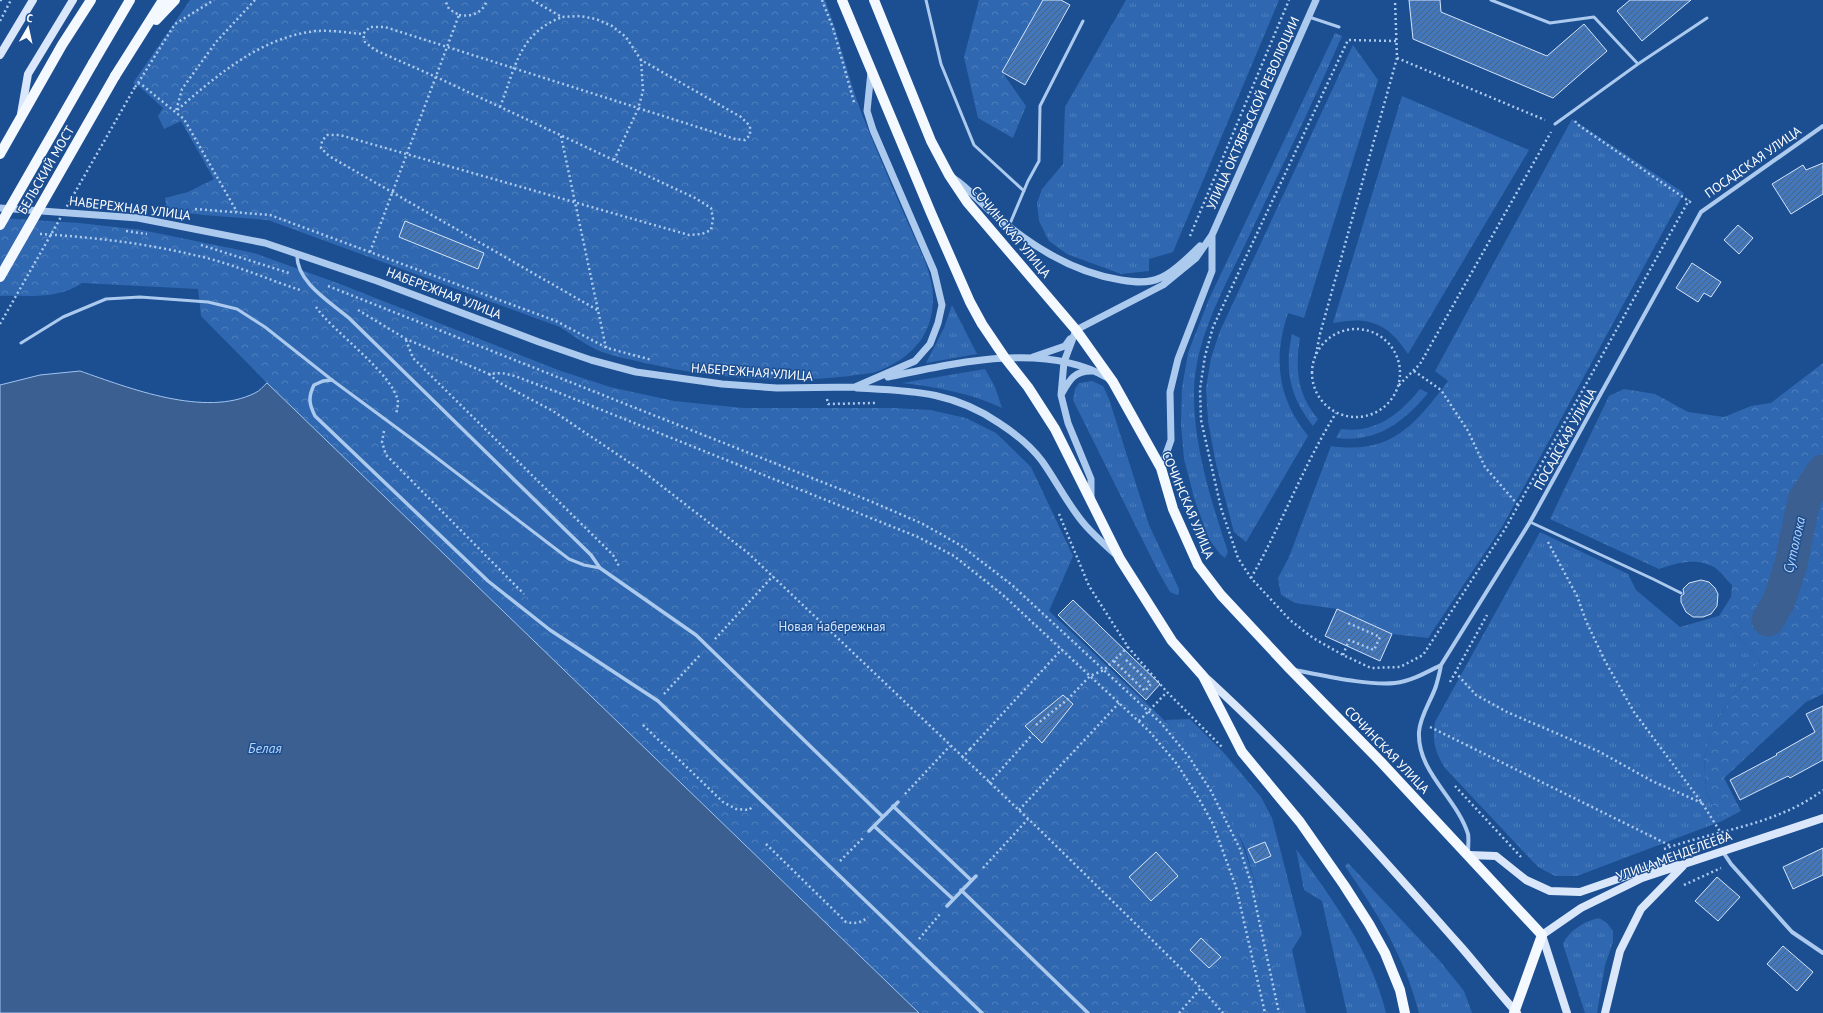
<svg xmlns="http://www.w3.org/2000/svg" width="1823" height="1013" font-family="'PT Sans',sans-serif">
  <defs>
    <pattern id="grass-tufts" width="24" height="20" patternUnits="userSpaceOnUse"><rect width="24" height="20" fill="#2f68b0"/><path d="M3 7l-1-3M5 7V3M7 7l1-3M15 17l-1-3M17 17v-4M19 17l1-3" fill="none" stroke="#4e7fbc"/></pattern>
    <pattern id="forest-crowns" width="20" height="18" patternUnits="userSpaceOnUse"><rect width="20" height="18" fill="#2f68b0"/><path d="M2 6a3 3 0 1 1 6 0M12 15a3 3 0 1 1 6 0" fill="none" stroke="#4e7fbc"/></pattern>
    <pattern id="building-hatch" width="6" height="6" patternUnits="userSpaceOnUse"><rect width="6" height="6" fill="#4477b9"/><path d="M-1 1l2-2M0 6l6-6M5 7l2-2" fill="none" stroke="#486282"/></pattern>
  </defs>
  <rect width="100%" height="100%" fill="#1c4e92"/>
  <path fill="url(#grass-tufts)" d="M 1126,0 L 1279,0 L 1173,252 L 1149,259 L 1149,271 L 1121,274 L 1067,254 L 1049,241 L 1039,221 L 1037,203 L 1042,189 L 1063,164 L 1065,107 Z
    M 1335,33 L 1342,36 C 1313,103 1281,168 1250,234 C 1227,283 1196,334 1194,390 C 1193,445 1211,500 1228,552 L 1225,558 L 1220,554 L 1209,539 L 1195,501 L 1184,459 L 1181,424 L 1182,388 L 1188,353 L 1209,299 Z
    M 1353,45 L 1378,80 L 1304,318 L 1288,313 C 1273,358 1277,398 1308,436 L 1246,542 L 1234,532 L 1216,464 L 1208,421 L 1206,388 L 1211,358 L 1220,331 Z
    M 1402,96 L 1529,150 L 1408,354 C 1388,323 1369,316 1333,323 Z
    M 1572,119 L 1684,193 L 1502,527 L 1428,638 L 1392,634 L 1337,609 L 1295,603 L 1281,595 L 1278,578 L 1289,557 L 1331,446 C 1391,455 1415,425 1448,381 L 1435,371 Z
    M 952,305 L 977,354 L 926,363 L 944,328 Z
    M 1292,334 L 1300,338 C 1295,368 1297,395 1318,419 L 1313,426 C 1290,398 1284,369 1292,334 Z
    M 985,369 L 995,387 L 1002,408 C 970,393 937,387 902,383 Z
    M 1092,381 L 1103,386 L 1109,399 L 1149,525 L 1179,589 L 1179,594 L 1177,595 L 1170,592 L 1158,571 L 1073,400 L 1075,389 L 1079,383 Z
    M 1420,389 L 1428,393 C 1403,423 1376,443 1336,438 L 1341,429 C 1375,434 1400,414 1420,389 Z
    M 1540,532 L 1628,574 L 1636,590 L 1680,627 L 1719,616 L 1760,661 L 1733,695 L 1716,723 L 1704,757 L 1706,792 L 1722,821 L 1577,876 L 1555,876 L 1538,867 L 1445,768 C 1435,752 1432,741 1435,722 Z
    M 1190,719 L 1224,753 L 1261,797 L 1272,818 L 1302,934 L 1292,950 L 1306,1013 L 1285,1013 L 1255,882 L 1245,848 L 1216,789 L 1193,754 L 1165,720 Z
    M 1296,849 C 1333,900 1371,951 1386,1013 L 1347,1013 L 1322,901 L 1304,890 Z
    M 1348,863 L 1439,960 L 1464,991 L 1472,1013 L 1419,1013 C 1404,955 1378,914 1345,866 Z
    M 1599,918 L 1607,923 L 1613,931 L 1613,942 L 1605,965 L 1597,1013 L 1585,1013 L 1563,944 C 1569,930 1585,921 1599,918 Z"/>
  <path fill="url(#forest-crowns)" d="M 190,0 L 825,0 C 840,38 848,79 863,117 C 877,152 892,186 907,221 C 917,244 933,272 933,298 C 933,334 913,356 883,369 C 873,374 860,374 850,376 C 783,384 711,378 645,363 C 629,359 610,356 595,349 C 583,343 571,334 560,327 L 268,220 L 203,215 L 167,210 L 165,198 L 188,192 L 214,179 L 181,121 L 164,129 L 158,116 L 163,108 L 140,87 L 133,83 Z
    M 979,0 L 1045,0 L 1002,72 L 1026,106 L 1013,138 L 978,118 L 964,57 Z
    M 0,218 L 79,223 L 142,230 L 254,253 L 340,284 L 561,371 L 610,387 L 674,401 L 743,408 L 893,408 L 930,410 L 966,418 L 996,433 L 1031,467 L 1073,556 L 1049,611 C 1075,635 1100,659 1126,684 C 1150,706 1173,727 1193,753 C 1251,828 1265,923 1285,1013 L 919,1013 L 267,383 L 201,316 L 198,289 L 82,283 C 57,300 29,295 0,296 Z
    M 1823,363 L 1823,694 L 1806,702 L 1724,778 L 1741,811 L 1722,821 L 1706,792 L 1704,757 L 1716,723 L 1733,695 L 1760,661 L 1719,616 L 1731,597 L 1732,585 C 1726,579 1720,571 1714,567 C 1696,557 1676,563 1659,569 L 1550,519 L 1609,396 L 1624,389 L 1655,394 L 1688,412 L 1724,417 L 1751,406 L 1771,403 Z"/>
  <path fill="#3b5f90" stroke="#a0c4f0" d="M 80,371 C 129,388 205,418 255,393 C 260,391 263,386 267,383 L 919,1013 L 0,1013 L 0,385 L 40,375 Z"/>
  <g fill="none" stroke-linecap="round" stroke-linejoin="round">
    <path stroke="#3b5f90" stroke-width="33" d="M 1768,620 L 1779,601 L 1791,564 L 1804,500 L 1823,471"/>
  </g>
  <path fill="url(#building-hatch)" stroke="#d3e4fa" d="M 1043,0 L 1061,0 L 1070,5 L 1025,85 L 1002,72 Z
    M 1409,0 L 1440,0 L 1441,12 L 1547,56 L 1584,24 L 1607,51 L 1553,98 L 1413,39 Z
    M 1630,0 L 1691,0 L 1642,41 L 1617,11 Z
    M 1823,163 L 1823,194 L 1791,214 L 1772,184 L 1803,165 L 1806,170 Z
    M 405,221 L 484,253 L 478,269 L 399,237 Z
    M 1738,225 L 1753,238 L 1739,254 L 1724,240 Z
    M 1692,263 L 1721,282 L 1711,297 L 1704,293 L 1698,302 L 1676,288 Z
    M 1701,580 L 1709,582 L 1715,588 L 1718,594 L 1717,606 L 1711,614 L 1703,617 L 1693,617 L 1686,612 L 1681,602 L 1681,596 L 1684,594 L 1683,589 L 1689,583 Z
    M 1073,600 L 1160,684 L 1146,700 L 1058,615 Z
    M 1337,609 L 1392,634 L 1380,661 L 1325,636 Z
    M 1063,695 L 1073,704 L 1042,743 L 1025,726 Z
    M 1823,706 L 1823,760 L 1790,778 L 1788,776 L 1740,800 L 1730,780 L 1777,755 L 1776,754 L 1815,732 L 1806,714 Z
    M 1265,842 L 1271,856 L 1255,863 L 1248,849 Z
    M 1823,848 L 1823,875 L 1793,889 L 1783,867 Z
    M 1156,852 L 1178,876 L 1151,901 L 1129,877 Z
    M 1717,877 L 1740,897 L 1718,921 L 1695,901 Z
    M 1201,938 L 1221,957 L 1209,968 L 1190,950 Z
    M 1783,946 L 1813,972 L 1797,991 L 1767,964 Z"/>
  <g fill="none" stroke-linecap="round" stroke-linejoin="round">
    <path stroke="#accaee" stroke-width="2.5" stroke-dasharray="2 3" stroke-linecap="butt" d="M 0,0 L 2,0
      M 255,0 L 216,42 L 182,89 L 176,111 C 216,76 262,36 317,31 C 332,30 349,33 363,34
      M 532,0 L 562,17 L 580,16 L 596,19 L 612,26 L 626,37 L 641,60 L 741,117 L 750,126 L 750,135 L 745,140 L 735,139 L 385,27 L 370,27 L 363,34 L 365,42 L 375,50 L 436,77 L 695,198 L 711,208 L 713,219 L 711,230 L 702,234 L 689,235 L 340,135 L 327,135 L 322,141 L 321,148 L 329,156 L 599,311
      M 822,0 L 833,28 L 854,102
      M 459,15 C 472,17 483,13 487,0
      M 0,21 L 11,0
      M 1396,41 L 1348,40 L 1213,327 L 1205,356 L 1200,389 L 1201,420 L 1221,508 L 1238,558 L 1251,578 L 1290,620 L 1313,638 L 1343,655 L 1371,668 L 1400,667 L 1423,655 L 1505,529 L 1689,200
      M 1397,58 L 1545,120
      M 138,83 L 175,24 L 214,0
      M 135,87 L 138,83 L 142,85 L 184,119 L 237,212
      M 500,107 C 516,67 518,34 562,17
      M 1575,121 L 1577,124 L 1693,204
      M 561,136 L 606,348
      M 614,160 L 638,109 L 643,91 L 641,60
      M 195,209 L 270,215 L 556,321 L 607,348 L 652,360
      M 126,231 L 147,234
      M 40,234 C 92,237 143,243 194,255 C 228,262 267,279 300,290
      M 1190,236 L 1289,0
      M 201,245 L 289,273
      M 370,252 L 459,15 L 449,9 L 445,0
      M 328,286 L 870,501 L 923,524 L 960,545 L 1012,585 L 1161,723 L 1189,757 L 1211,791 L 1240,849 L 1251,883 L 1279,1013
      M 316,307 C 333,332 394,374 398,402 C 398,405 397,410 396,414
      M 358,310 L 406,339 L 444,355 L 489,374 L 502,373 L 515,376 L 562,394 L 918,537 L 954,556 L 1003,595 L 1149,731 L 1177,764 L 1198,797 L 1213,824 L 1236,887 L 1265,1013
      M1312 373a44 44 0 1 1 88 0a44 44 0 1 1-88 0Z
      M 406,340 L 413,358 L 613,555 L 620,568
      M 1316,354 L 1320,334 L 1397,58 L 1395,0
      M 1414,371 L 1441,390 L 1468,431 L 1485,467 L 1518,505
      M 766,373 L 795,373
      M 489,374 L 498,382 L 553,411 L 645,473 L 748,553 L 1042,832 L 1201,988
      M 1399,385 L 1420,364 L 1551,132
      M 827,399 L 828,404 L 875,403
      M 384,431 L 382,442 L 386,455 L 524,594
      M 1059,514 L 1089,586 L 1128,647 L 1167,692 L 1223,748
      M 1548,542 L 1577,596 L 1586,621 L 1605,661 L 1634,712 L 1702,803 L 1721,833
      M 1251,578 C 1282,524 1303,466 1336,413
      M 715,639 L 773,576
      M 1343,655 L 1349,640 L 1374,650 L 1380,637 L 1346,622
      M 1114,661 L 1145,691 L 1151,684 L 1126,660
      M 1455,672 L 1476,695 L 1507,712 L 1600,752 L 1652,781 L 1702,803
      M 1450,682 L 1487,615
      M 664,694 L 700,655
      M 1139,721 L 1167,692
      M 643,725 L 723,802 L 736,809 L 749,810 L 753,806
      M 1036,725 L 1068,699 L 1090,676 L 1104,670 L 1128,647
      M 1430,727 L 1671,846
      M 970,749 L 1062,649
      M 962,758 L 971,748
      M 989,783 L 1033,734
      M 1455,786 L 1521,857
      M 905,794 L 950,746
      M 1019,810 L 1119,703
      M 766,844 L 846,922 C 855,924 861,923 868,917
      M 1664,849 C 1717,830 1777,825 1823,790
      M 840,861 L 863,838
      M 983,868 L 1028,819
      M 1684,885 L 1721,868
      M 919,939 L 940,914
      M 1179,1013 L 1201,988 L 1223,1013"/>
    <path stroke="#accaee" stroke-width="3" d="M 926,0 L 941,64 L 974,145 L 1024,191
      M 1491,0 L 1550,23 L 1594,17 L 1638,64
      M 1309,17 L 1339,27
      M 1555,124 L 1638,64 L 1707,18
      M 1009,226 L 1028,181 L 1039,161 L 1040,106 L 1083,21
      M 21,343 L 63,317 L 106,299 L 140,297 L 208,302 L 237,309 L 265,327 L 332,380 L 416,442 L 569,559 L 584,565 L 600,568
      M 1530,522 L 1653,579 L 1681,593"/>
    <path stroke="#accaee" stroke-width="3.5" d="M 297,254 C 296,282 330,302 349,318 L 591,555 L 600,568 L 696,635 L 883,817
      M 332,380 L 323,381 L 314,385 C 308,397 309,404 315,416 L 488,581 L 550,630 L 658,701 L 982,1013
      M 893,806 L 971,880
      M 874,826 L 953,899
      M 869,831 L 898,802
      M 961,890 L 1088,1013
      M 947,906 L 976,876"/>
    <path stroke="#accaee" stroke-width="4" d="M 1441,665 C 1440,672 1438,679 1436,686 C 1431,701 1420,716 1419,732 C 1417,772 1457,798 1468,834 C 1469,839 1468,847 1468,852
      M 1294,670 C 1322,675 1368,686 1395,683 C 1412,681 1427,672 1441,665 L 1530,522 L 1701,212 L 1823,126
      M 1723,852 L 1731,864 L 1792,932 L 1823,953"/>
    <path stroke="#accaee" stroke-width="7" d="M 953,178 C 967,187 977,199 989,210 C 1027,243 1070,272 1121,280 C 1133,282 1148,284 1160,278 C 1173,273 1190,256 1200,246
      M 0,208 L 138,218 L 265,243 L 377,281 L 539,342 L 591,360 L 636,372 L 722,384 L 777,388 L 855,387 L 915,361 L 930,344 L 938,323 L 942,305 L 934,271 L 873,130 L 867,111 L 871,72
      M 1033,357 L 1065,346 L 1070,339
      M 888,377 C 955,363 1046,341 1108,378
      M 857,388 C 912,391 952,391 999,423 C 1016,434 1030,445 1042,461 C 1057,482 1069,507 1086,526 C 1095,536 1105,545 1115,554
      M 1062,393 C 1070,379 1075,371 1091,371
      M 1161,468 L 1171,440 L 1170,392 L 1178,359 L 1212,271 L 1212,235
      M 1091,499 L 1091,479 L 1068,423 L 1061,395 L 1064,362 L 1076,330 L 1163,285 L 1196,258 L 1212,235 L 1316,0"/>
    <path stroke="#dae7fa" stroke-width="8" d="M 0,55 L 33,0
      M 21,114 L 28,74 L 73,0
      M 1205,677 C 1297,761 1380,855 1462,948 C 1481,970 1498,992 1517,1013
      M 1469,855 L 1496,856 L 1526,880 L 1550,891 L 1580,892 L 1664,863 L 1683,866 L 1641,909 L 1620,951 L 1605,1013
      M 1567,1013 L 1542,935 L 1581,908 L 1642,878 L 1823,818"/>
    <path stroke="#f4f8ff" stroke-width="10" d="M 842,0 L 931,213 L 970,302 L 982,324 L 1005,358 L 1028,387 L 1055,429 L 1120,559 L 1172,641 L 1203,676 L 1242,752 L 1300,822 L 1344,885 L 1369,924 L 1385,953 L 1400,990 L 1405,1013
      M 874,0 L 931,141 L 949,175 L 967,202 L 1076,330 L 1113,382 L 1161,468 L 1173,509 L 1198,565 L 1221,595 L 1290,669 L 1381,762 L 1542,935 L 1514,1013
      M 156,20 L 175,0
      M 93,63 L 130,0
      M 115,76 L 163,0
      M 0,154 L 62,45 L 91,0"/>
    <path stroke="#accaee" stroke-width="2.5" stroke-dasharray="2 3" stroke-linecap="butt" d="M 0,324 L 135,87"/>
    <path stroke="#f4f8ff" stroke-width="10" d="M 0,225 L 93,63
      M 0,277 L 115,76"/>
  </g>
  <g text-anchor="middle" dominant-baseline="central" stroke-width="3" stroke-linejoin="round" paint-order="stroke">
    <g font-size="13" fill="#fff" stroke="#1c4e92">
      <text transform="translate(1253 113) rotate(-66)">УЛИЦА ОКТЯБРЬСКОЙ РЕВОЛЮЦИИ</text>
      <text transform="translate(1753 162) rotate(-35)">ПОСАДСКАЯ УЛИЦА</text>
      <text transform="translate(46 170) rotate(-60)">БЕЛЬСКИЙ МОСТ</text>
      <text transform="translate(130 208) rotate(7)">НАБЕРЕЖНАЯ УЛИЦА</text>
      <text transform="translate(1011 232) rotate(50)">СОЧИНСКАЯ УЛИЦА</text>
      <text transform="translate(444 293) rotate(21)">НАБЕРЕЖНАЯ УЛИЦА</text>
      <text transform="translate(752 372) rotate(4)">НАБЕРЕЖНАЯ УЛИЦА</text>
      <text transform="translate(1565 439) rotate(-61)">ПОСАДСКАЯ УЛИЦА</text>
      <text transform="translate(1188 505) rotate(67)">СОЧИНСКАЯ УЛИЦА</text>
      <text transform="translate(1387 750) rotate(46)">СОЧИНСКАЯ УЛИЦА</text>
      <text transform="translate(1674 856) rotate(-20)">УЛИЦА МЕНДЕЛЕЕВА</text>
    </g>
    <g font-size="13" fill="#d3e4fa" stroke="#1c4e92">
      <text x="832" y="626">Новая набережная</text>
    </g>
    <g font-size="14" font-style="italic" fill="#b9d4f5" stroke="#1c4e92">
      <text transform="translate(1794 545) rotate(-77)">Сутолока</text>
      <text x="265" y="748">Белая</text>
    </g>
  </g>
  <g transform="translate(28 28) rotate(9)" stroke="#1c4e92" stroke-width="3" paint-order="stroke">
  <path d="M0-3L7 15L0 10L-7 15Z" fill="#ffffff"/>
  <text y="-6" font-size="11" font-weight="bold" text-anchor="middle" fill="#ffffff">С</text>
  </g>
</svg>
